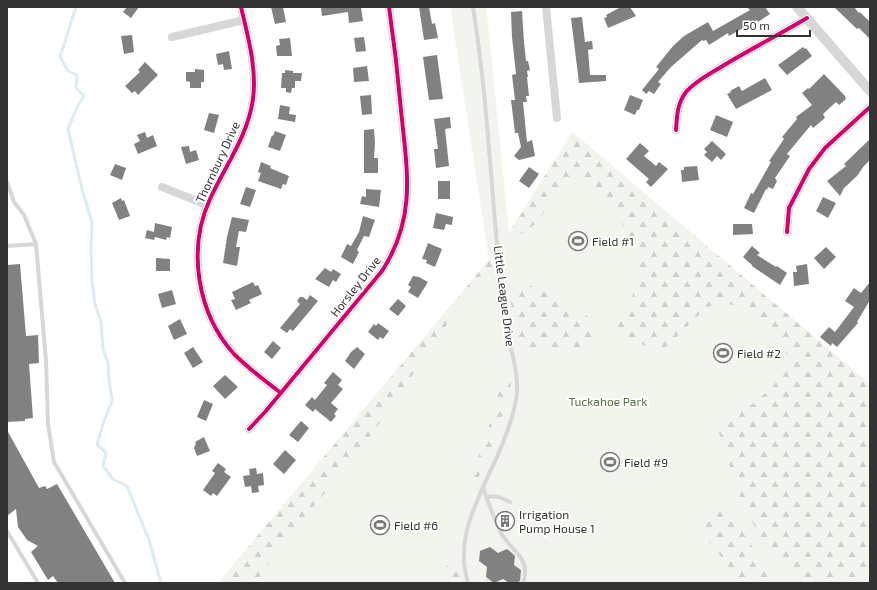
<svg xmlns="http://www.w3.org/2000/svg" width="877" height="590" font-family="'Exo 2',sans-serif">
  <defs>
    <pattern id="forest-firs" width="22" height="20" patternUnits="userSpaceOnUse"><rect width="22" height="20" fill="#f1f5ed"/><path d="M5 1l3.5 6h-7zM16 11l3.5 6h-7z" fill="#cfd2cc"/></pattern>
  </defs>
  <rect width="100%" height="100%" fill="#fff"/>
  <path fill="#f1f5ed" d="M 450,7 L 486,7 L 489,33 L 509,233 L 572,132 L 870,384 L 870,583 L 218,583 L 489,260 Z"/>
  <path fill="url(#forest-firs)" d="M 572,132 L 870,384 L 870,583 L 796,583 L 791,571 L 762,539 L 742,504 L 718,429 L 723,421 L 754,403 L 771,388 L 790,367 L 790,357 L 757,323 L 736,306 L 725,303 L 707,307 L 663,350 L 651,349 L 618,331 L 618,325 L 631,305 L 639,261 L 620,219 L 586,184 L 568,180 C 553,194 543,221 526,231 C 522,234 515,235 511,236 L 509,233 Z
    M 489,260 L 494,263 L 489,273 L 454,314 L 366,443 L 274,554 L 256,583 L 218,583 Z
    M 519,280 C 533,287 584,310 592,321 C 596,327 592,336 590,342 C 573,354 567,347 549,348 C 543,348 535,354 528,356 L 523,352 L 518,339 L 510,298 L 515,285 Z
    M 504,372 L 509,377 L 511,384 L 502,417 L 487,463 L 478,478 L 475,479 L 473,477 L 473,473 L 492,417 Z
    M 723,501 L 730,508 L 748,540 L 760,557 L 769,568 L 785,583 L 735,583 C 730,558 709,550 702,529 Z
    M 457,558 L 459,571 L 462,583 L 443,583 C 440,572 448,562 457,558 Z"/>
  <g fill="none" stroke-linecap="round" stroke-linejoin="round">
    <path stroke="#ddebf3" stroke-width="3" d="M 76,7 L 60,57 L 68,71 L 77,75 L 76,88 L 84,96 L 77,107 L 68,129 L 82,189 L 92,223 L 91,250 L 92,282 L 95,304 L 101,322 L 103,349 L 108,363 L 109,379 L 112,401 L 104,421 L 97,444 L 106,453 L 103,466 L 113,479 L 127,486 L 149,540 L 161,583"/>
  </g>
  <path fill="#818181" d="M 127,7 L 139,7 L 131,18 L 123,12 Z
    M 271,7 L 283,7 L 286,22 L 275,24 Z
    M 321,7 L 361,7 L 363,21 L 349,23 L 348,12 L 322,16 Z
    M 419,7 L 429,7 L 432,24 L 435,23 L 438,38 L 424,40 Z
    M 621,7 L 630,7 L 636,16 L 608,28 L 604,18 L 607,17 L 606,15 Z
    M 747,7 L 765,7 L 770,14 L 758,22 L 757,20 L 729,36 L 728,33 L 709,45 L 706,40 L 703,41 L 702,40 L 671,67 L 658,82 L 661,84 L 654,94 L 649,91 L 646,94 L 642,90 L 659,69 L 656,67 L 673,46 L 684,36 L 708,22 L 713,31 L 750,10 Z
    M 834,7 L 854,7 L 859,13 L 860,12 L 870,22 L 870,39 L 859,28 L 857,29 Z
    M 522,11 L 524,42 L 526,61 L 528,61 L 530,70 L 527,71 L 528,77 L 527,77 L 529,96 L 526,96 L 527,102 L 523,102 L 527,142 L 532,140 L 535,156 L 519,160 L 514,156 L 521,147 L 518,133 L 515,133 L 511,100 L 515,100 L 512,75 L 516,74 L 512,37 L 511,12 Z
    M 582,17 L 585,42 L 592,41 L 593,49 L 588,50 L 590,75 L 606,75 L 606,81 L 579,83 L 571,18 Z
    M 132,35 L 134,52 L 124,54 L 121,36 Z
    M 364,37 L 366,51 L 356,52 L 354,38 Z
    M 290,38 L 292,56 L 277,56 L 276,46 L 280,45 L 279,39 Z
    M 803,47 L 805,49 L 806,48 L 812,56 L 787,75 L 778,65 Z
    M 229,51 L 232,69 L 224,70 L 223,64 L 218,65 L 216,54 Z
    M 437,55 L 443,99 L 429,100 L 423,57 Z
    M 145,62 L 158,75 L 138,95 L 135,91 L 132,93 L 125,86 L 140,72 L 138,70 Z
    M 367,66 L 369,81 L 354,82 L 353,68 Z
    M 195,69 L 204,70 L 204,82 L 201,82 L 201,88 L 190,88 L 190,82 L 186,81 L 186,72 L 195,72 Z
    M 285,70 L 293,71 L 293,73 L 302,73 L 301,81 L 295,81 L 295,88 L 292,88 L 291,93 L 286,92 L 286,88 L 281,88 L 282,73 L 285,73 Z
    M 824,74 L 845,96 L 846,99 L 839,105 L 836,102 L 823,114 L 825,118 L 813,128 L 811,125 L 787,154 L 790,156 L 775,178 L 777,181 L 773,189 L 768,187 L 767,190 L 766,189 L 754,213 L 744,208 L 751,193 L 753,194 L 771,162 L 769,161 L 784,139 L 782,137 L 797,119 L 796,117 L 812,105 L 802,93 L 808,88 L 809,89 Z
    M 765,78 L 772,90 L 736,109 L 727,94 L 731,92 L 730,91 L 739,86 L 742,91 Z
    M 371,95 L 372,114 L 362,115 L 360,96 Z
    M 630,95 L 643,100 L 639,110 L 637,110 L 635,115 L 624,110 Z
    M 280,105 L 290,107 L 289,114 L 296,115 L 295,122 L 278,119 Z
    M 209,113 L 219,115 L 214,133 L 204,130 Z
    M 716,115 L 733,122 L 727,137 L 710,130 Z
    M 450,117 L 451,128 L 445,129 L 449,166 L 436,168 L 434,149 L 438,149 L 434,119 Z
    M 374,129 L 375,143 L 374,158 L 378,158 L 378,173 L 364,173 L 364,130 Z
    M 275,131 L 286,135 L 280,151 L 268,147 L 272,135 L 273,136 Z
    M 145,132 L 147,138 L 153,135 L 157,146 L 138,154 L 134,144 L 140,141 L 137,135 Z
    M 870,139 L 870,160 L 864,166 L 857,176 L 844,188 L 840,196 L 827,181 L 846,166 L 844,164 Z
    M 712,141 L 726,154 L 721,160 L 717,156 L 712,162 L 704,155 L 707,152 L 704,149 Z
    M 640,143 L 649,151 L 644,156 L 656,166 L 659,162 L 668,169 L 651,187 L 646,182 L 649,179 L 626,159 Z
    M 189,146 L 190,152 L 196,150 L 199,160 L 186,164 L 181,147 Z
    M 261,162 L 271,166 L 270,168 L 289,176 L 286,185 L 283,184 L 281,189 L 258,181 L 261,173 L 258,172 Z
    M 115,164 L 126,168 L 122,180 L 110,175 Z
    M 697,166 L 699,180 L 682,182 L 681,170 L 684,170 L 684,167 Z
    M 529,167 L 539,174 L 529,188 L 519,181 Z
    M 438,181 L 450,181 L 450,199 L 438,199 Z
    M 246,187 L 256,190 L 250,207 L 240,204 Z
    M 366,189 L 381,190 L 379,207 L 360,204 L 362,196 L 366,197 Z
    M 823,197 L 836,203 L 828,218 L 816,211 Z
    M 121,198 L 122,201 L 124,200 L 130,216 L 119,220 L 112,203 Z
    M 436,213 L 453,217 L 452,225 L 446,224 L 444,230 L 433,228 Z
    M 363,216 L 375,220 L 369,237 L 364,236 L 357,250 L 359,252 L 353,264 L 341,257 L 347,244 L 351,246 L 359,232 Z
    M 232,217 L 249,220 L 246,232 L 239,231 L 236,247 L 240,247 L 237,266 L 223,263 L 227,237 Z
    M 155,223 L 172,227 L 170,238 L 167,237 L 166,240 L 155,237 L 154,240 L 145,238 L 147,230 L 154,232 Z
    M 733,224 L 752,224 L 753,234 L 733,235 Z
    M 428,243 L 442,249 L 435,267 L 426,263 L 427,260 L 422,259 Z
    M 752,246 L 760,253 L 757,255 L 776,267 L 777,266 L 787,273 L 780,285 L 752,266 L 752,265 L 743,257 Z
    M 826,247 L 836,257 L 824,269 L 814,258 Z
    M 156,258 L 170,259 L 170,271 L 156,271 Z
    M 20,264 L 26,336 L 38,335 L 39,363 L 29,364 L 33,418 L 25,419 L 25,421 L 7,422 L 7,265 Z
    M 807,264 L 809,284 L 794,286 L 793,272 L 797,272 L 796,266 Z
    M 325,268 L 331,272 L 333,269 L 341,274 L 336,282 L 333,280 L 329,287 L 315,279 Z
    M 413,276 L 419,277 L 428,282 L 418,298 L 408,292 L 411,287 L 408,285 Z
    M 253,282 L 255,286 L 258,285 L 262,294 L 249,300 L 251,303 L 236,310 L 231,300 L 235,299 L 232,292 Z
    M 870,282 L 870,300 L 857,322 L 858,323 L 837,347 L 832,343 L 831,346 L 820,337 L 829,327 L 835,332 L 854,307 L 845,301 L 854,288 L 861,293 Z
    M 172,290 L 176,304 L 162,308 L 158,294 Z
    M 310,295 L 318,301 L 293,331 L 290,329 L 287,333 L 280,328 L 300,304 L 297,301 L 300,297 L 303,297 L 307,300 Z
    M 398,299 L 406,306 L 398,316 L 389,309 Z
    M 180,319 L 187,334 L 174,340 L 168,326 Z
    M 378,323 L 389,331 L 383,339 L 380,337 L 378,340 L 368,332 L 374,324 L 376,326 Z
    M 273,341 L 281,348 L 272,359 L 264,352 Z
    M 193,347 L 203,362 L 193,368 L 184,353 Z
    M 357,347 L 365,354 L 354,369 L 345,361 L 351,352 Z
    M 333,372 L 342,380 L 338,385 L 343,389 L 331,403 L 338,409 L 334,414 L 336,416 L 331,422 L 315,409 L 313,412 L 305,405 L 312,397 L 315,400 L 327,385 L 324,383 Z
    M 225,375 L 238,387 L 225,399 L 213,386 Z
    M 204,400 L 213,404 L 206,421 L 197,417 Z
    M 301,421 L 309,428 L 298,442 L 289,435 Z
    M 7,430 L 39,488 L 45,486 L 47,489 L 57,484 L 115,583 L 58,583 L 53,576 L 48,580 L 31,552 L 38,546 L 27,540 L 18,527 L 16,509 L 7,516 Z
    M 204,437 L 210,451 L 197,456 L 194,448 L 196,443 L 195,442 Z
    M 285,450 L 296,460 L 284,474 L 273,464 Z
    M 218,463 L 226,469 L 224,472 L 231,477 L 217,496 L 213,493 L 211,496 L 203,490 L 215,473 L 212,471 Z
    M 256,468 L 257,474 L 263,473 L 264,485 L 258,486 L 259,492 L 252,493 L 251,486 L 245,487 L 243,476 L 250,475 L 249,469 Z
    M 490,547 L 498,553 L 507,549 L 512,553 L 515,556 L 514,565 L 521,570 L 520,581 L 516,583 L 509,583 L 503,579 L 494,583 L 486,577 L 487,567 L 479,561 L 480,551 Z"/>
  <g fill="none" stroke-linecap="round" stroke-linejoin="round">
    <path stroke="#d6d6d6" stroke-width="1.5" stroke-dasharray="2 2" stroke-linecap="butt" d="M 483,583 L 489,579"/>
    <path stroke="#d7d7d7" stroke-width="4" d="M 7,182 L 14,202 L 24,215 L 36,244 L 7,246
      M 36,244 L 46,361 L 48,424 L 54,462 L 125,583
      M 483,487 C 488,502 494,518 501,533 C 511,551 532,558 523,583
      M 486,496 L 499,497 L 510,502
      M 7,531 L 38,583
      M 468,583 C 456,543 472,512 488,476 C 500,452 511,426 516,400 C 520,378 512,356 508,334 C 505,318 503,302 501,286 C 491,193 488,100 473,7"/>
    <path stroke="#d7d7d7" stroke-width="8" d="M 241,7 C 248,37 257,68 253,99 C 248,136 225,166 210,199 C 187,249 197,313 234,354 C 248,368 265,381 281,393
      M 546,7 L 557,118
      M 172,37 L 244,20
      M 676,130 C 677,116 677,104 686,92 C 696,80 713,72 726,64 C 753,48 780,34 807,18
      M 162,187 L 207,205
      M 787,232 L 789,208 L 809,169 L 825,148 L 870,107
      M 249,429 L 265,412 L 382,271 C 417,217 407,170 401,110 C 398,75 394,41 389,7"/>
    <path stroke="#d7d7d7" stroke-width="10" d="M 797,7 L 870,91"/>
    <g stroke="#fff" stroke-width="6">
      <path id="cycleway" d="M 241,7 C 248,37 257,68 253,99 C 248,136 225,166 210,199 C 187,249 197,313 234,354 C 248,368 265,381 281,393
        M 676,130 C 677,116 677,104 686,92 C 696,80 713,72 726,64 C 753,48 780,34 807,18
        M 787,232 L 789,208 L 809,169 L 825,148 L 870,107
        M 249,429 L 265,412 L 382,271 C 417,217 407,170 401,110 C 398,75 394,41 389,7"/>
    </g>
    <use href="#cycleway" stroke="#d6006c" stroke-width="4"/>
  </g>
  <defs>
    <g id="stadium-ring" transform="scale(1)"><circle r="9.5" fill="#fff" stroke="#7a7a7a" stroke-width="1.5"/><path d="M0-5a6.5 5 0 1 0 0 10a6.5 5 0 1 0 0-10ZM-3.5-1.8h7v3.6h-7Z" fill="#7a7a7a"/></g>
    <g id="building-ring" transform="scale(1)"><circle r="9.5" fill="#fff" stroke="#7a7a7a" stroke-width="1.5"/><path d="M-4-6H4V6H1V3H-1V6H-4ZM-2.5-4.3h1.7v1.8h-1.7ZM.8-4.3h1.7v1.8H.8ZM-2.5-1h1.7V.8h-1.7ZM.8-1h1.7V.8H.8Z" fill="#7a7a7a"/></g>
  </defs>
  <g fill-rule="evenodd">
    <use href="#stadium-ring" x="578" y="241"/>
    <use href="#stadium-ring" x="723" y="353"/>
    <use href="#stadium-ring" x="610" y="462"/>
    <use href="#building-ring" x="505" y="521"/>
    <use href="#stadium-ring" x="380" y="525"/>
  </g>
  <g text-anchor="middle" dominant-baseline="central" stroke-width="4" stroke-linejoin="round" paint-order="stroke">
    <g font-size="12" fill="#333" stroke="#fff">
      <text transform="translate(217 162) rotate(-65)">Thornbury Drive</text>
      <text transform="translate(355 286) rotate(-52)">Horsley Drive</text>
      <text transform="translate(505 296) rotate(83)">Little League Drive</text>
    </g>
    <g font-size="12" fill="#333" stroke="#fff" text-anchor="start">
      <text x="592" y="241">Field #1</text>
      <text x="737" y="353">Field #2</text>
      <text x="624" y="462">Field #9</text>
      <text x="519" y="514">Irrigation<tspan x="519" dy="14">Pump House 1</tspan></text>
      <text x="394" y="525">Field #6</text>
    </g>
    <g font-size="12" fill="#56703f" stroke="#fff">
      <text x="608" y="401">Tuckahoe Park</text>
    </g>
  </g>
  <rect width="877" height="590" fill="none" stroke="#333333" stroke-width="16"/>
  <path d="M737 30v6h73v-6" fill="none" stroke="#333333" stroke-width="2"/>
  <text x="743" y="30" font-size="12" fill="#333333" stroke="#ffffff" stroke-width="3" paint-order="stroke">50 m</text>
</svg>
